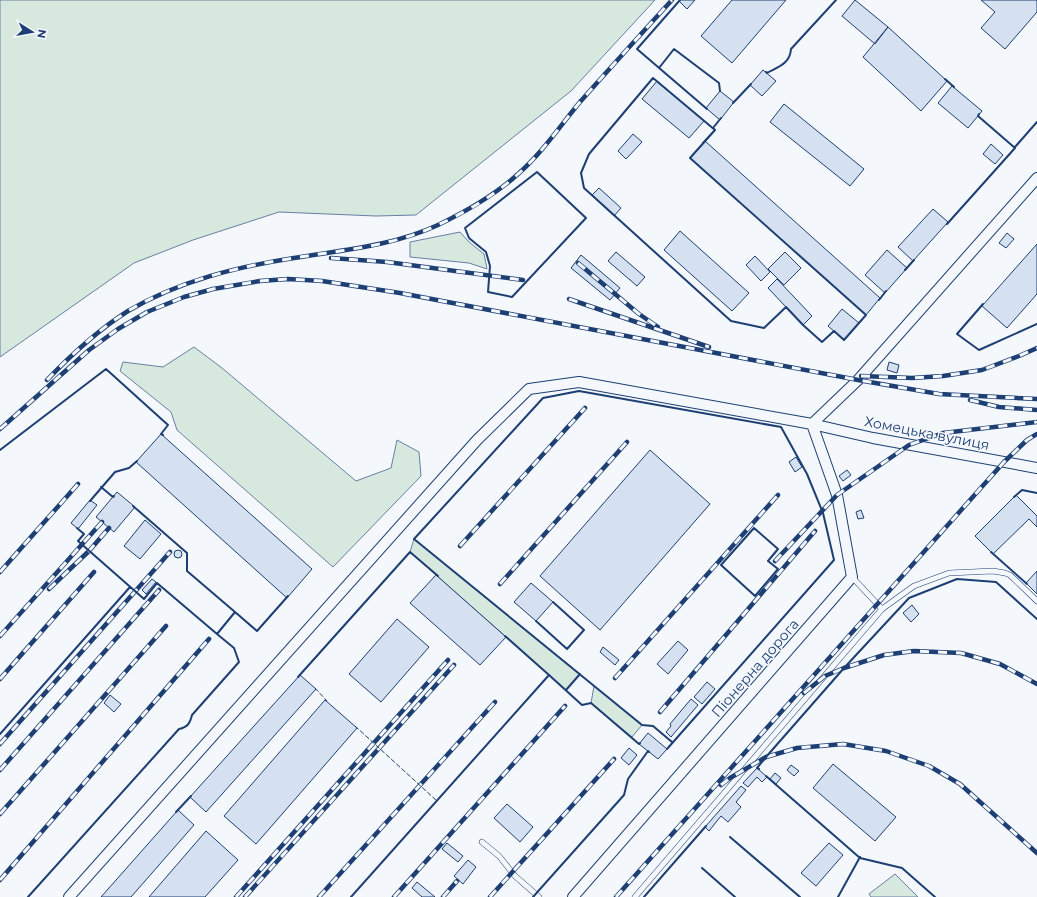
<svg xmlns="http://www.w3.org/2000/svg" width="1037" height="897" font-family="Montserrat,sans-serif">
  <rect width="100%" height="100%" fill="#f4f7fb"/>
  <path fill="#d7e8df" stroke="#687fa3" d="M 0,0 L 655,0 L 571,91 L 416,215 L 376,216 L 279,212 L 193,240 L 134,263 L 0,357 Z
    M 460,232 L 469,242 L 484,254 L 487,269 L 469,263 L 410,257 L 410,242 Z
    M 194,347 L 222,368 L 356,481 L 391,468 L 397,440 L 419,452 L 421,476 L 333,567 L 177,430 L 171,412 L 120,371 L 123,362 L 163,367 Z
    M 414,539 L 580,674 L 566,690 L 410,552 Z
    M 594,686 L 642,725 L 632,737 L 591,703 Z
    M 895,874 L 918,897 L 871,897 L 869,894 Z"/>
  <path fill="#d5e0f0" stroke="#1d3f73" d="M 680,0 L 695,0 L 687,9 L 679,1 Z
    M 732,0 L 786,0 L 732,63 L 701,36 Z
    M 855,0 L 888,27 L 875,44 L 842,16 Z
    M 981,0 L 1037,0 L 1037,12 L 1005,49 L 981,28 L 995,12 Z
    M 888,27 L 947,81 L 921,111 L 863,57 Z
    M 763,70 L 776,81 L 762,96 L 750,85 Z
    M 657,81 L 704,121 L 689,138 L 642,99 Z
    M 952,86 L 982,111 L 968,128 L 938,103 Z
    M 720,91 L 734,102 L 720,120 L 706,108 Z
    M 784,104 L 864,169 L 850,186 L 770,122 Z
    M 633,134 L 642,142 L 626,159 L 618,151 Z
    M 705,141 L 880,298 L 866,315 L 690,158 Z
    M 991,144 L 1003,155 L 995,164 L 983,154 Z
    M 599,188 L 621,208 L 614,216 L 592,195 Z
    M 933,209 L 948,222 L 913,261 L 898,247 Z
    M 680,231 L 749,293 L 732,311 L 664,250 Z
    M 1007,233 L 1014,239 L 1006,248 L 999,243 Z
    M 1037,244 L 1037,294 L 1007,328 L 982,306 Z
    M 887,250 L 907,268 L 885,293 L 865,275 Z
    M 616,252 L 645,277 L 637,286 L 608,261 Z
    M 785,252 L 801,268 L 784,285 L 768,269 Z
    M 581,255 L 620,288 L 610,300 L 571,268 Z
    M 755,256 L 770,272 L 761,281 L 746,265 Z
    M 777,279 L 812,316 L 803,325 L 768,288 Z
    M 842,309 L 859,323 L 844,340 L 828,326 Z
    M 889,362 L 899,365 L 897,373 L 887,370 Z
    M 161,434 L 312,569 L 287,598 L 136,462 Z
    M 650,450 L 710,504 L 600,630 L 540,576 Z
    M 796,457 L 802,467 L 795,472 L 789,462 Z
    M 847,470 L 851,475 L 843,481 L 839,476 Z
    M 117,492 L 135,507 L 114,532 L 96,517 Z
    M 1016,495 L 1037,516 L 1037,527 L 1029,519 L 993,554 L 975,536 Z
    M 90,500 L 97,505 L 78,529 L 71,523 Z
    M 861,510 L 864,518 L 858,519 L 856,512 Z
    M 145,520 L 161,534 L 140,559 L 124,546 Z
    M174 554a4 4 0 1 1 8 0a4 4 0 1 1-8 0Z
    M 1037,571 L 1037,594 L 1026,583 Z
    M 436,575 L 506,637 L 480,665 L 410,603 Z
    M 152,579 L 156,582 L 146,594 L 142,590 Z
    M 531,583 L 553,602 L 536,621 L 514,602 Z
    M 912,605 L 919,614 L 911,622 L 903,613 Z
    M 397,619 L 429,647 L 381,702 L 349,674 Z
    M 678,641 L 688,650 L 668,674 L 657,664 Z
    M 603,647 L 619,660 L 615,665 L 600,652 Z
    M 300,675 L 316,689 L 206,812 L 190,797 Z
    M 707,682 L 715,689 L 702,704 L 694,697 Z
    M 110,695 L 121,704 L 114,712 L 104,703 Z
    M 691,699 L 698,705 L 671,737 L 666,732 L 671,726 L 670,724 Z
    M 325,700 L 357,728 L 256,844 L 224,816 Z
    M 648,733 L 667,749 L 658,759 L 639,744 Z
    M 629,748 L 637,755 L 629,765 L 621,758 Z
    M 833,764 L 896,817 L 875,841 L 813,788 Z
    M 791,765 L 799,771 L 794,776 L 787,770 Z
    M 757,768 L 767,777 L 762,782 L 757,777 L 748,787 L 743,783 Z
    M 775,773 L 781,778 L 776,784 L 770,779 Z
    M 741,786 L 746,790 L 736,802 L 741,807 L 728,822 L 721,816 L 709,831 L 705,827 Z
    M 507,804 L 533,827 L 520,842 L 494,818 Z
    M 178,810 L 194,825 L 131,897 L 101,897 Z
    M 206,831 L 238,860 L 205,897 L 149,897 Z
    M 447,843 L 463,856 L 458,862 L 442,849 Z
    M 829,843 L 843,855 L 816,886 L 801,873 Z
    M 468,860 L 476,867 L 463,884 L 454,876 Z
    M 417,882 L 435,897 L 422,897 L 412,888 Z"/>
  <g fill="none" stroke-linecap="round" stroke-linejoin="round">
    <g stroke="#1d3f73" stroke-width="6">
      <path id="service" d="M 852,577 L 882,609 L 914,586 L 949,573 L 993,571 L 1005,573 L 1010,575 L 1037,601
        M 482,842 L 499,856 L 515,876 L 539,897
        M 635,897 L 882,609"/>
    </g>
    <g stroke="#1d3f73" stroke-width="12">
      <path id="minor" d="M 812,424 L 873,438 L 1037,468
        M 69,897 L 477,440 L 529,389 L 579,382 L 812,424 L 858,380 L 1037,178
        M 573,897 L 852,577 L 837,495 L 812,424"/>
    </g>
    <use href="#service" stroke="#f4f7fb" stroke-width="5"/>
    <use href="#minor" stroke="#f4f7fb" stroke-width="10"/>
    <g stroke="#1d3f73" stroke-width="4.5">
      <path id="rail" d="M 331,258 L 387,262 L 523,280
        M 578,263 L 639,314 L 658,327
        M 569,299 L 709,347
        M 861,376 L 912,378 L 943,376 L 982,370 L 1019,356 L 1037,348
        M 47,380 C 72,354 98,330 128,311 C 179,281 236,267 294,258 C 343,250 393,246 438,225 C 467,211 494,196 518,174 C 542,153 560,126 580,102 C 610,68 641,34 672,0
        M 970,400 L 999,407 L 1037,410
        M 0,429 L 89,350 L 118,329 L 147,312 L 184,297 L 213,289 L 260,281 L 288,279 L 322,281 L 400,293 L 858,380 L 939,394 L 1037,399
        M 460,546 L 585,408
        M 775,561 L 837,495 L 909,445 L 943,433 L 1037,422
        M 0,572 L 78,484
        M 500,584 L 627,442
        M 49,589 L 89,551 L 109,528
        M 0,636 L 102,522
        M 615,678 L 778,495
        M 0,679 L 94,572
        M 804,693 L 825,676 L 844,668 L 884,655 L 914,651 L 961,653 L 1000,664 L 1037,684
        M 660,712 L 815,531
        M 0,744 L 170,552
        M 0,770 L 159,590
        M 721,785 L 730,778 L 766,757 L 797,748 L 843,744 L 886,751 L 929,766 L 960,784 L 1037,853
        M 0,814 L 166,626
        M 0,880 L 209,639
        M 236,897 L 448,660
        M 245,897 L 454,665
        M 319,897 L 495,702
        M 394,897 L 565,706
        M 443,897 L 457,881
        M 490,897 L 614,759
        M 616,897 L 1004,462 L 1027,440 L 1037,434"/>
    </g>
    <use href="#rail" stroke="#f4f7fb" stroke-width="3" stroke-dasharray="9" stroke-linecap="butt"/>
    <path stroke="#1d3f73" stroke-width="1" stroke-dasharray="5 2" stroke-linecap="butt" d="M 315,688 L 327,701
      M 355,726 L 437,801"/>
    <path stroke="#1d3f73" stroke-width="2" d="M 680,0 L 637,49 L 707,109
      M 659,68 L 674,49 L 719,83 L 720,91
      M 766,72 L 767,73 C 778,67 790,64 791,49 L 836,0
      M 653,78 L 715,130 L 690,158 L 866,315 L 844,340 L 834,331 L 822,342 L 803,325 L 786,307 L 764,328 L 731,321 L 584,188 L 581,173 L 589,154 Z
      M 945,79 L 954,87
      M 733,103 L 751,84
      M 703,143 L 715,130 L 713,128 L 721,118
      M 1015,147 L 1037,122
      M 537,172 L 586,218 L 512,297 L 488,292 L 490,266 L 486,252 L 469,238 L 465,228 Z
      M 947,224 L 1015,148 L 978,116 L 979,114
      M 905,270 L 914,260
      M 879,300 L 886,291
      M 983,304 L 957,334 L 979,350 L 1037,324
      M 0,450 L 106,369 L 168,425 L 161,434 L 163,435
      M 101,487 L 113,497 L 114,496
      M 1014,497 L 1022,490 L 1037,493
      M 90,501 L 115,472 L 129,468 L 137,461
      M 133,506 L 187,553 L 187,571 L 235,612
      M 77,528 L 84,534 L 78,541 L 144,599 L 157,583 L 217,634
      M 754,528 L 778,549 L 768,561 L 778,569 L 755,596 L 721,565 Z
      M 991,552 L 1027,584
      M 536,621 L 567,649 L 584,630 L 553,602
      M 548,676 L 549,675 L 582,705 L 591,703 L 639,744 L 640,743
      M 298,677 L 410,552 L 438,576
      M 566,690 L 580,674
      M 0,734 L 130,587
      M 667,749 L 834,560 L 823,513 L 807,474 L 781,427 L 579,391 L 543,398 L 414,539 L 642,725 L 653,726 L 672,742
      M 759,769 L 757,768 L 766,757 L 844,668 L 909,598 L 957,579 L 996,582 L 1037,619
      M 766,776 L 860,858 L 902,868 L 935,897
      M 176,812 L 191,796
      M 730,837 L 800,897
      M 702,868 L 735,897
      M 28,897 L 179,729 C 188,727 190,723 192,715 L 239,662 L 234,648 L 217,634 L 235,612 L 257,631 L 288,596
      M 351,897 L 549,675 L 505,636
      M 533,897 L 624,795 L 628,779 L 648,751 L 649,752
      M 644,897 L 706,826
      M 838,897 L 860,857"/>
  </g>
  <g text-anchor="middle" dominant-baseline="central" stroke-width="3" stroke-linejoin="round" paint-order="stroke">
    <g font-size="14" fill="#1d3f73" stroke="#f4f7fb">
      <text transform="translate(927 433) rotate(11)">Хомецька вулиця</text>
      <text transform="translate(755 668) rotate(-49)">Піонерна дорога</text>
    </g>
  </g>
  <g transform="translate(32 32) rotate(101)" stroke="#f4f7fb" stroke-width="3" paint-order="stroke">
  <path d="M0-3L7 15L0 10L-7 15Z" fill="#1d3f73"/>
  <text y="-6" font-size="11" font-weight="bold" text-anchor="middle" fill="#1d3f73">N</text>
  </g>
</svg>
